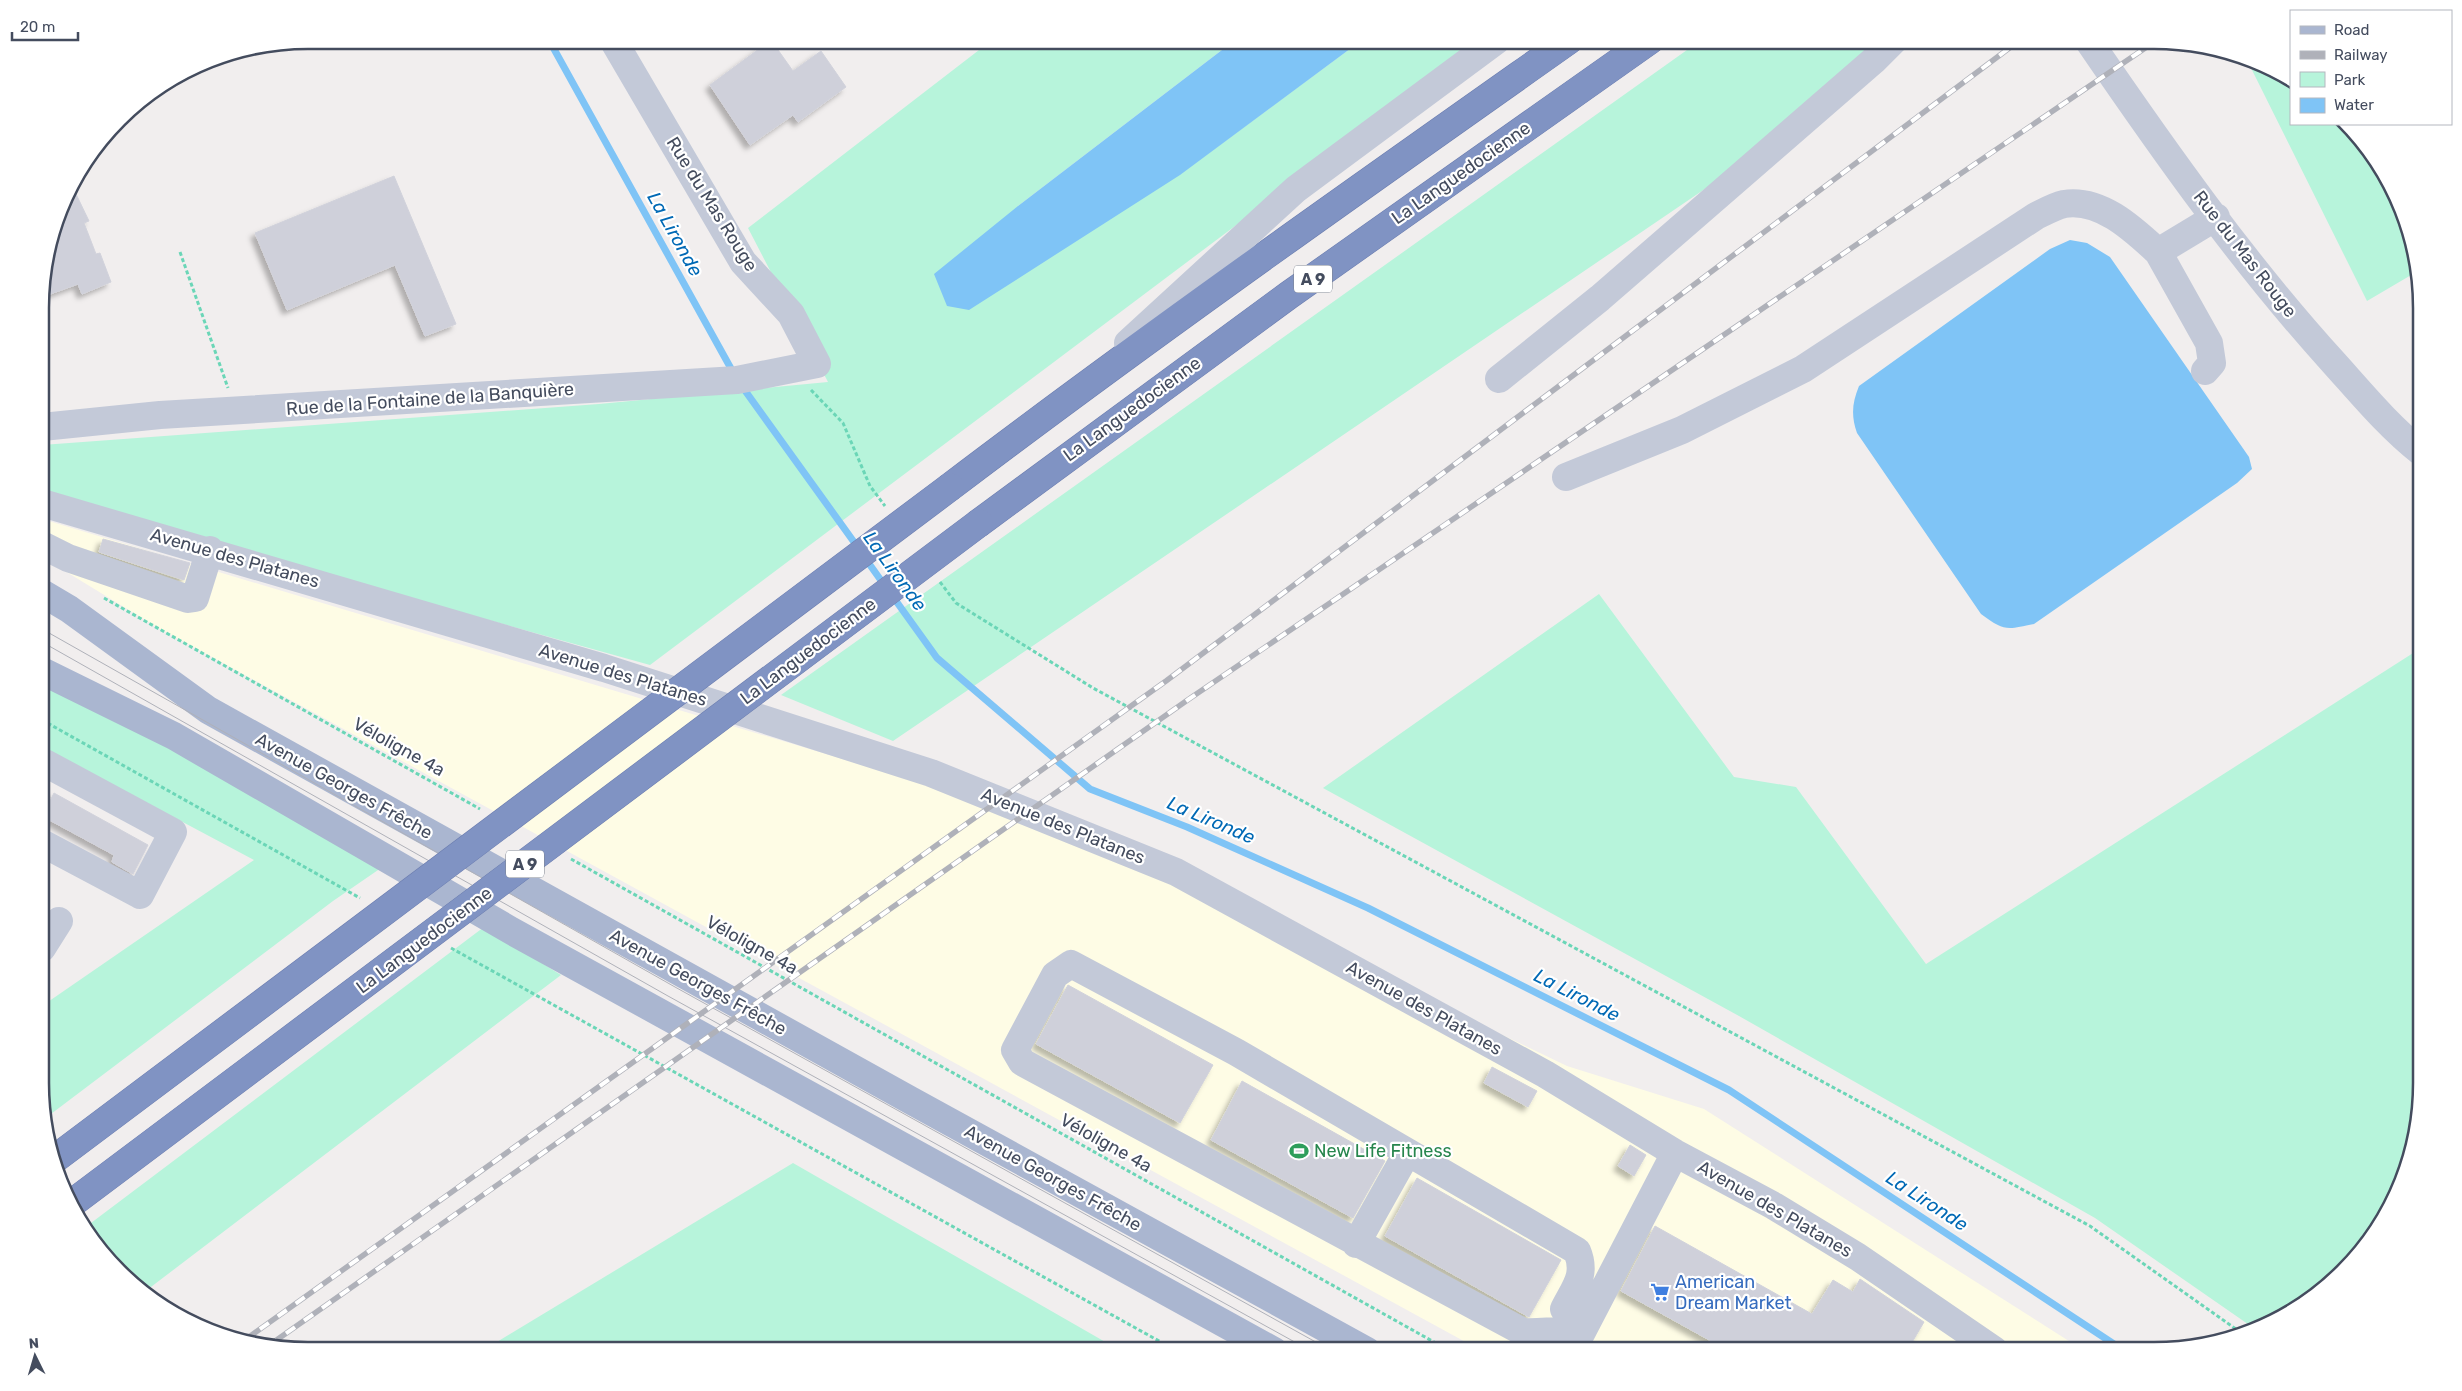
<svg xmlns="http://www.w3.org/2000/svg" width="2462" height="1391" font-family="Rubik,sans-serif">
  <defs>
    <filter id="shadow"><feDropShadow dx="-4.5" dy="4.5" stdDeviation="2.5" flood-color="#0004"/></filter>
  </defs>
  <rect width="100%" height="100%" fill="#f1eeee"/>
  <path fill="#fefce5" d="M 42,519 L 1073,828 L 1567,1066 L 1704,1109 L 2083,1350 L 1482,1351 L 155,626 L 42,557 Z"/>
  <path fill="#b7f4db" d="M 992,40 L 1235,40 L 1018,206 L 1179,175 L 1362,40 L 1483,40 L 650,665 L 42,496 L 42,445 L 599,404 L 828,382 L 748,228 Z
    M 1701,40 L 1918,40 L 1721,178 L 893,741 L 781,695 Z
    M 2246,58 L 2291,78 L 2291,124 L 2346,124 L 2377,159 L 2408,222 L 2418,271 L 2367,301 Z
    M 1599,594 L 1734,777 L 1796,787 L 1926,964 L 2421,648 L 2421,1101 L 2413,1153 L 2386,1217 L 2344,1272 L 2289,1315 L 2255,1329 L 2095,1218 L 1739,1016 L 1323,788 Z
    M 42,681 L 191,755 L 381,868 L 333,901 L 43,1120 L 42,1006 L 254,860 L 70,762 L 42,758 Z
    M 484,927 L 561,975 L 143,1293 L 131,1284 L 83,1229 Z
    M 793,1163 L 1121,1351 L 482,1351 Z"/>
  <path fill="#7fc4f6" d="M 1235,40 L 1362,40 L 1180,175 L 969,310 L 947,306 L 934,274 L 1018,206 Z
    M 2070,240 L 2087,243 L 2110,257 L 2249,457 L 2252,469 L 2237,483 L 2034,624 C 2006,630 2004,631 1981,614 L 1857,433 C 1851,416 1852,403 1859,386 L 2050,249 Z"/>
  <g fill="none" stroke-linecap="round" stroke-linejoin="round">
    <path stroke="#7fc4f6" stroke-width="7" d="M 549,40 L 734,374
      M 741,385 L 859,549
      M 865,558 L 885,586
      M 891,594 L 937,658 L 1090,789 L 1187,827 L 1368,908 L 1729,1090 L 2123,1350"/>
  </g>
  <path fill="#cfd0da" stroke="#d1d2db" filter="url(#shadow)" d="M 771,40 L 793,71 L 821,51 L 846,87 L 798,122 L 793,115 L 750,145 L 710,85 Z
    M 394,176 L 456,324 L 425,336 L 395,265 L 287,310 L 255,233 Z
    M 76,194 L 89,221 L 84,223 L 96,254 L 100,253 L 111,282 L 82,294 L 78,284 L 42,297 L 42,273 L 64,200 Z
    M 103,539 L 190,563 L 184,580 L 99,552 Z
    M 54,793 L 148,845 L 133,874 L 112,862 L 114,855 L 42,816 Z
    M 1068,985 L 1213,1065 L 1180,1123 L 1036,1044 Z
    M 1492,1067 L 1537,1091 L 1528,1107 L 1484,1083 Z
    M 1242,1081 L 1385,1161 L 1353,1218 L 1211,1140 Z
    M 1630,1145 L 1646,1155 L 1634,1176 L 1618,1166 Z
    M 1417,1178 L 1561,1260 L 1529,1317 L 1385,1236 Z
    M 1655,1226 L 1812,1314 L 1833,1280 L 1853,1292 L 1860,1279 L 1924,1322 L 1907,1351 L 1729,1351 L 1621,1291 Z"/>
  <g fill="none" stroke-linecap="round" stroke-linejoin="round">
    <g stroke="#6b7daf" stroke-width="29">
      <path id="highway" d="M 950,487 C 1153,333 1361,187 1569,40
        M 979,523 L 1289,295 L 1650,40"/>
    </g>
    <path stroke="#6bd6b7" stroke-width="3" stroke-dasharray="4 2.5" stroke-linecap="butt" d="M 180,252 L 228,388
      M 811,390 L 843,423 L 870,486 L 885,506
      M 940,582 L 956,603 L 1093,688 L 2090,1226 L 2243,1334
      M 104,598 L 480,809
      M 42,720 L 360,898
      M 571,859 L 1450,1351
      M 451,948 L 1177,1351"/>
    <path stroke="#c3c9d8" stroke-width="28" d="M 2088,40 C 2164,151 2243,263 2334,363 C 2361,393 2389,427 2421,452
      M 2158,252 L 2209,343 L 2212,363 L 2205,371
      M 1128,343 L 1296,189 L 1497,40
      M 1499,379 L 1600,298 L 1873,61 L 1894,40
      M 42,427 L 160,415 L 737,380 L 817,364 L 791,314 L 743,262 L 613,40
      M 1566,477 L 1682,430 L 1803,369 L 2036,216 C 2044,212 2055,206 2064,204 C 2101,198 2134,230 2158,252 L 2216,217
      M 42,503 L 604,668 L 931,773 L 1176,872 L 1545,1074 L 1675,1153 L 1774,1206 L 1858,1257 L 1994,1350
      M 42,545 L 68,558 L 188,599 L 195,598 L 210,550
      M 42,764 L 45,763 L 173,832 L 140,895 L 42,843
      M 42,948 L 59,921
      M 1356,1244 L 1407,1153
      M 1564,1309 C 1575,1287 1587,1275 1577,1251 L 1236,1052 L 1071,964 L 1055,975 L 1015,1050 L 1022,1062 L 1523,1332 C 1543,1333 1561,1329 1581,1332
      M 1572,1351 L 1675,1153"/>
    <path stroke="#aab6d0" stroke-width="28" d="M 42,593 L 69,609 L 208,710 L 910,1100 L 1367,1351
      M 42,671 L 174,736 L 510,930 L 1274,1351"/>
    <use href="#highway" stroke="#8093c3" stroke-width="28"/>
    <path stroke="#afb1b9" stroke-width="1" d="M 42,629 L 675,987 L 1332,1351
      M 42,642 L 668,996 L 1311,1351"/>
    <g stroke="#afb1b9" stroke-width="5.5">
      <path id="rail" d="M 242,1342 L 1166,681 L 2020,40
        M 268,1346 L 1189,699 L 2157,40"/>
    </g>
    <use href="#rail" stroke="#fff" stroke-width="4" stroke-dasharray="11" stroke-linecap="butt"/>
    <g stroke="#6b7daf" stroke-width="29" stroke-linecap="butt">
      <path id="highway-bridge" d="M 52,1161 L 950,487
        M 71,1204 L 979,523"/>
    </g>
    <use href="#highway-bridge" stroke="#8093c3" stroke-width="28"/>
  </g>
  <defs>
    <g id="stadium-bare" transform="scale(1.5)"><path d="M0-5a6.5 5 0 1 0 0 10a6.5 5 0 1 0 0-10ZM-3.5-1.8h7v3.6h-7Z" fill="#2e9e5b" stroke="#fff" stroke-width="2.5" paint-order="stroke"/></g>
    <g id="supermarket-bare" transform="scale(1.5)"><path d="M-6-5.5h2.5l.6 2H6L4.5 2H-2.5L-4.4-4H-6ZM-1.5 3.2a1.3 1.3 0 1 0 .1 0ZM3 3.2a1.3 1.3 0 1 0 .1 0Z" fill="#3f7fe0" stroke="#fff" stroke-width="2.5" paint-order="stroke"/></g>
  </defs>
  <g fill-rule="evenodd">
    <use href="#stadium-bare" x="1299" y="1151"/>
    <use href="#supermarket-bare" x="1660" y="1292"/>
  </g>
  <g text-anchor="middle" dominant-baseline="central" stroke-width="4.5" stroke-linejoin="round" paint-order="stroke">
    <g fill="#fff" stroke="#7c828e" stroke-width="1">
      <rect x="1294" y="265.5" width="38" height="27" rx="4"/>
      <rect x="506" y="850.5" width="38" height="27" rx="4"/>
    </g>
    <g font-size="16" font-weight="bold" fill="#444c5e">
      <text x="1313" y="279">A 9</text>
      <text x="525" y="864">A 9</text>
    </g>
    <g font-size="18" fill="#444c5e" stroke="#fff">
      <text transform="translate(1461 173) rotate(-35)">La Languedocienne</text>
      <text transform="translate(712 204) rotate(58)">Rue du Mas Rouge</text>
      <text transform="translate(2245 254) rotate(52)">Rue du Mas Rouge</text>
      <text transform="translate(430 399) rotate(-4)">Rue de la Fontaine de la Banquière</text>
      <text transform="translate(1132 409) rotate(-36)">La Languedocienne</text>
      <text transform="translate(235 558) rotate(16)">Avenue des Platanes</text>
      <text transform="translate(808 651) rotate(-37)">La Languedocienne</text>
      <text transform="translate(623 675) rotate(17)">Avenue des Platanes</text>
      <text transform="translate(399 747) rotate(29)">Véloligne 4a</text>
      <text transform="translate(344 786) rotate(29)">Avenue Georges Frêche</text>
      <text transform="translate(1063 826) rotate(22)">Avenue des Platanes</text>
      <text transform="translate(424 940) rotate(-37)">La Languedocienne</text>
      <text transform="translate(752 945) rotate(29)">Véloligne 4a</text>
      <text transform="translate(698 982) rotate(29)">Avenue Georges Frêche</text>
      <text transform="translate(1424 1008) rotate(29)">Avenue des Platanes</text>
      <text transform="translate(1106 1143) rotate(29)">Véloligne 4a</text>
      <text transform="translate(1053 1178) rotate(29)">Avenue Georges Frêche</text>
      <text transform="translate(1775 1209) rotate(30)">Avenue des Platanes</text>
    </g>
    <g font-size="18" fill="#27864d" stroke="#fff" text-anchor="start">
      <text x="1314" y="1151">New Life Fitness</text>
    </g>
    <g font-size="18" fill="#366cbe" stroke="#fff" text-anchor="start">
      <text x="1675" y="1282">American<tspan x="1675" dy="21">Dream Market</tspan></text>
    </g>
    <g font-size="19" font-style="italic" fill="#0069b5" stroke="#fff">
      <text transform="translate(675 234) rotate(61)">La Lironde</text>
      <text transform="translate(895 571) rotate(54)">La Lironde</text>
      <text transform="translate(1211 820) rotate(23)">La Lironde</text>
      <text transform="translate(1577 995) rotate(27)">La Lironde</text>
      <text transform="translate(1927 1201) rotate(33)">La Lironde</text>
    </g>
  </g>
  <path d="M0 0H2462V1391H0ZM308 49H2154A259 259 0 0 1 2413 308V1083A259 259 0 0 1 2154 1342H308A259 259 0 0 1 49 1083V308A259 259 0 0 1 308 49Z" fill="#fff" fill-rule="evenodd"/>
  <path fill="none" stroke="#444c5e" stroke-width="2.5" d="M308 49H2154A259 259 0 0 1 2413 308V1083A259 259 0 0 1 2154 1342H308A259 259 0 0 1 49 1083V308A259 259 0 0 1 308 49Z"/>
  <rect x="2290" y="10" width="162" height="115" fill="#ffffff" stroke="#b4b7bf"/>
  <rect x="2300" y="26" width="25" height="8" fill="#aab6d0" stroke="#b4b7bf"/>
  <text x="2334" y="35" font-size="15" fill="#444c5e">Road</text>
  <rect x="2300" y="51" width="25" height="8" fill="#afb1b9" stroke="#b4b7bf"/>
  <text x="2334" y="60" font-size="15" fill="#444c5e">Railway</text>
  <rect x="2300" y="72" width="25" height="15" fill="#b7f4db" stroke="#b4b7bf"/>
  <text x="2334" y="85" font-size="15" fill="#444c5e">Park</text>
  <rect x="2300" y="98" width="25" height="15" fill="#7fc4f6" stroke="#b4b7bf"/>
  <text x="2334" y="110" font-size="15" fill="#444c5e">Water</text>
  <g transform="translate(35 1356) rotate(355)" stroke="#ffffff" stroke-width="4" paint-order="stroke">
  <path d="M0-4L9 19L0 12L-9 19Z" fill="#444c5e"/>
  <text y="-8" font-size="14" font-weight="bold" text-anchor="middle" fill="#444c5e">N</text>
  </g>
  <path d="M12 32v8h66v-8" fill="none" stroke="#444c5e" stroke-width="2.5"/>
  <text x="20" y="32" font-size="15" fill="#444c5e" stroke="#ffffff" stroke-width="4" paint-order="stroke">20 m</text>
</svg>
